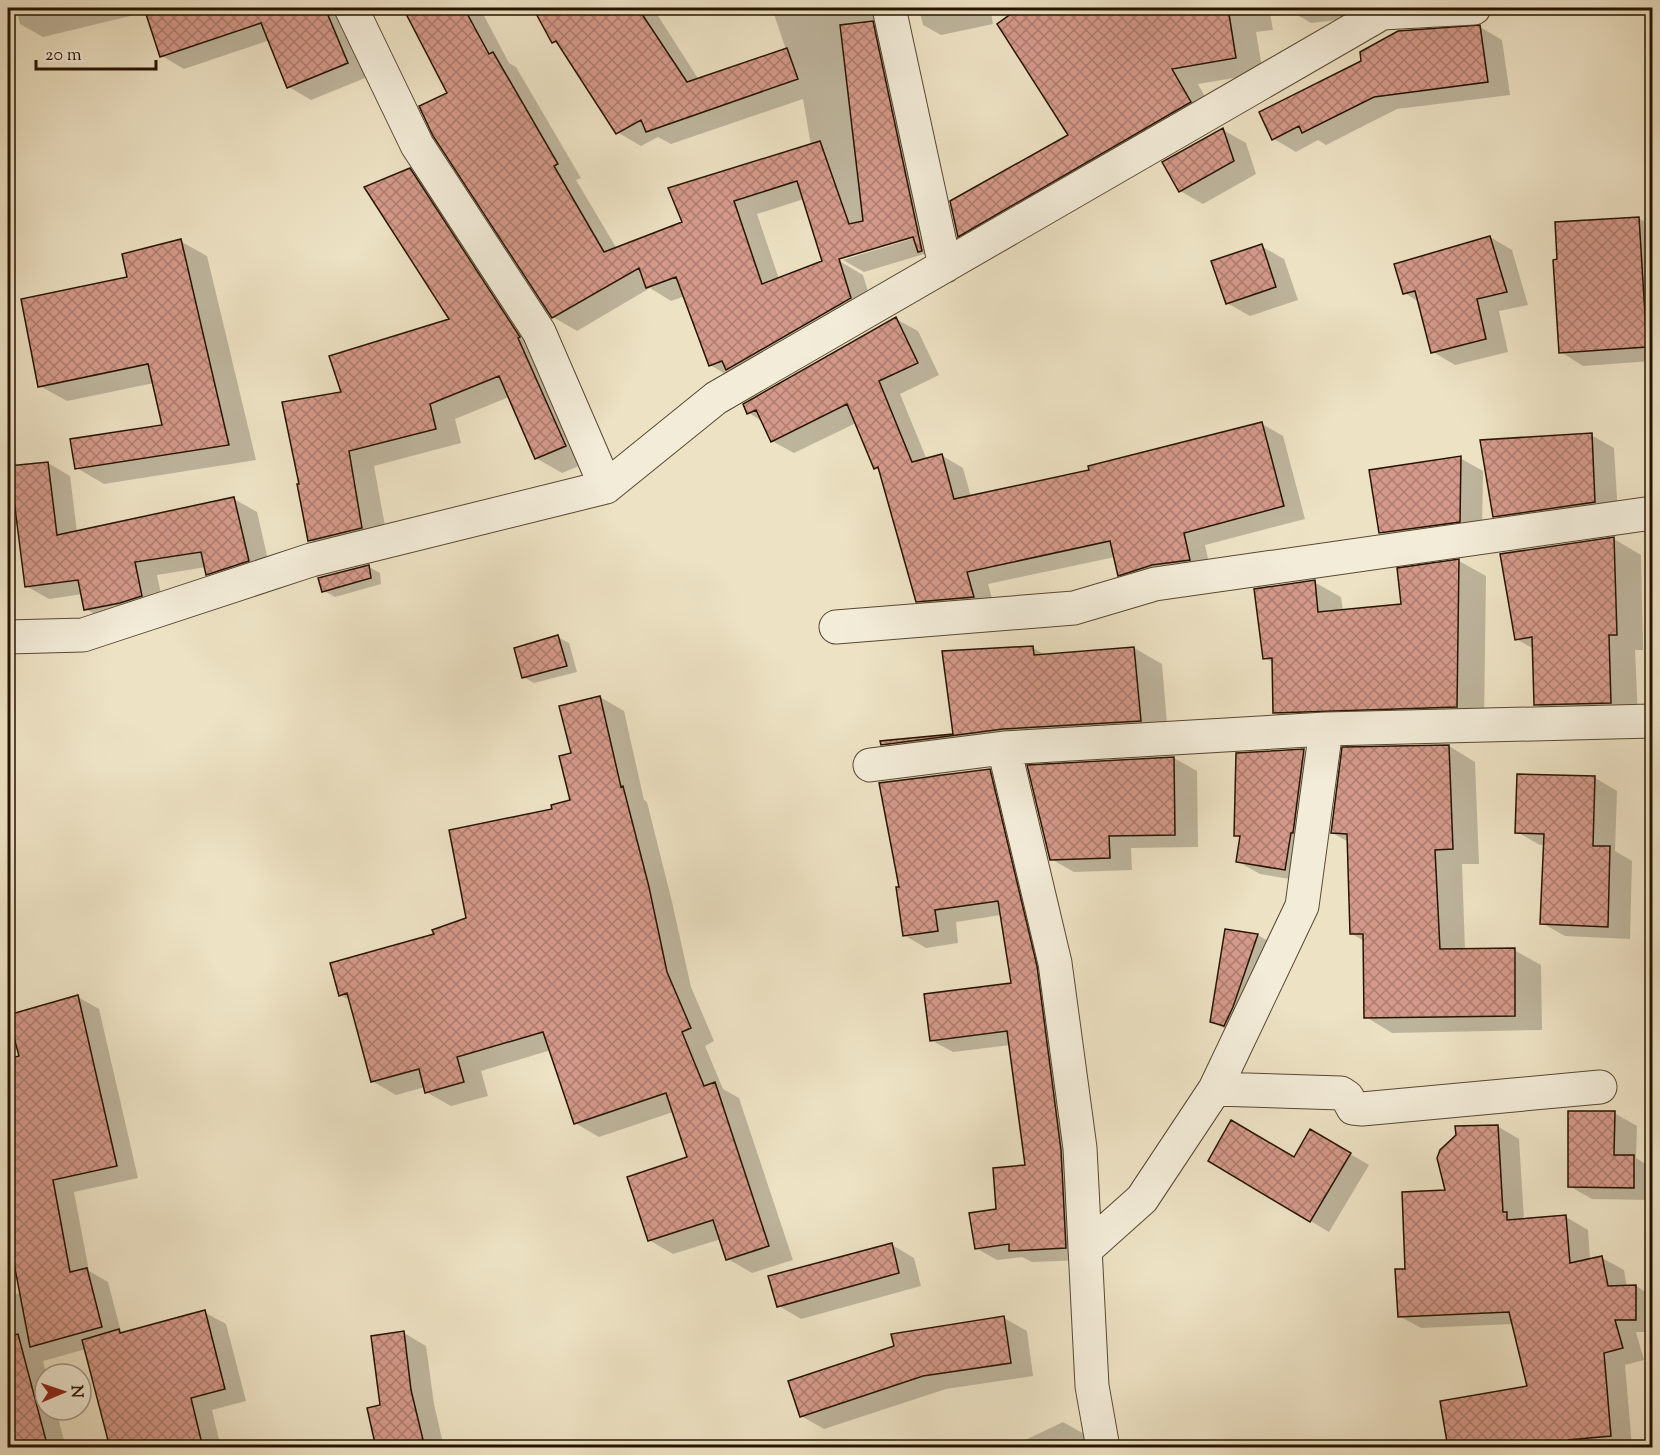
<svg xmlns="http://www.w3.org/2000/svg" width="1660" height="1455" font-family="'Sorts Mill Goudy',serif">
  <defs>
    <pattern id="building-cross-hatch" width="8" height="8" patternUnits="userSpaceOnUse" patternTransform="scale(1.5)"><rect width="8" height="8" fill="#d4998a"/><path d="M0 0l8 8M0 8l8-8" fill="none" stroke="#ac7c6e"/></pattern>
  </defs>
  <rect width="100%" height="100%" fill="#ede2c4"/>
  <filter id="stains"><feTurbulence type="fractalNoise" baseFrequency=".00333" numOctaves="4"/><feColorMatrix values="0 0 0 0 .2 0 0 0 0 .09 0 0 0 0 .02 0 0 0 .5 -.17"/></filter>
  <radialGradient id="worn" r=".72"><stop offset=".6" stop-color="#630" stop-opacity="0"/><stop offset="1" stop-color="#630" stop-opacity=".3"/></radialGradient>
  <path fill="#0003" fill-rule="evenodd" d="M 16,8 L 341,8 L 370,76 L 311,100 L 289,87 L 270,40 L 184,69 L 162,56 L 147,12 L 43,37 L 20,24 Z
    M 405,8 L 480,8 L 509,63 L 516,67 L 581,178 L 576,180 L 617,249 L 684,223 L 811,146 L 803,99 L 671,144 L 658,137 L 641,146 L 617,132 L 562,47 L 554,42 L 534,8 L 653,8 L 699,80 L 786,50 L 772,8 L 899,8 L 943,265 L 924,254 L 864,272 L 843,260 L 921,236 L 920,233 L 840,258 L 841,262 L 863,275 L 874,312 L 734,379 L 710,365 L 685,296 L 671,301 L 650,288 L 577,331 L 553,317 L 449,94 ZM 804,199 L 824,262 L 779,279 L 757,214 Z
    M 919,8 L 990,8 L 993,24 L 941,35 L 923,25 Z
    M 1021,8 L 1147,8 L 1164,30 L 1160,8 L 1269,8 L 1273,30 L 1256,32 L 1263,73 L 1198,84 L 1217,118 L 986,251 L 959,236 L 1070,135 L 999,25 Z
    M 1289,8 L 1401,8 L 1372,16 L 1311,23 L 1289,10 Z
    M 1480,27 L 1502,40 L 1510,95 L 1397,109 L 1326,145 L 1318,140 L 1296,152 L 1274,139 Z
    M 1223,130 L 1246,143 L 1256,174 L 1203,204 L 1180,191 Z
    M 410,170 L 435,185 L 544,352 L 591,461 L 562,473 L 536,458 L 509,397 L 455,419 L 461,443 L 374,466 L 388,542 L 335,555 L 309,540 L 343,393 L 451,320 Z
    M 1638,218 L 1652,226 L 1652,361 L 1583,366 L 1561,352 Z
    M 1490,237 L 1512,250 L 1528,305 L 1499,311 L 1508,352 L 1455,365 L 1433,352 L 1419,302 L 1405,293 Z
    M 180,241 L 207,256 L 256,460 L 104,484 L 77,468 L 164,426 L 154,383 L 67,401 L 40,386 L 129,279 Z
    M 1261,246 L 1284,259 L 1298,300 L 1250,316 L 1227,303 Z
    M 896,319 L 918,331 L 939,375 L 900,394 L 927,460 L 941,455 L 963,468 L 971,497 L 1091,471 L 1262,424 L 1283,436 L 1305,519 L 1205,545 L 1211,572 L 1141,587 L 1119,575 L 1115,557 L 988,584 L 995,609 L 939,613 L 917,601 L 881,471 L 875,468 L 856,423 L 794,453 L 772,441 L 763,422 L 749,413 Z
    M 1591,435 L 1614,448 L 1618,515 L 1517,529 L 1495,516 Z
    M 1460,458 L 1483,471 L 1482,534 L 1403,545 L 1380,532 Z
    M 48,463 L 70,476 L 77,532 L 234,499 L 257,512 L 271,573 L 230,587 L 208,574 L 206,567 L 157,575 L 164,609 L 108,622 L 86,609 L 83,594 L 49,599 L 26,586 L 17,514 L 8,515 L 8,468 Z
    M 1614,539 L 1641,555 L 1643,650 L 1635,650 L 1638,718 L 1563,720 L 1536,704 L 1534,649 L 1516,639 Z
    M 1459,561 L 1486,576 L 1484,722 L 1301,728 L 1274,712 L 1274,663 L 1264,658 L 1314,582 L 1341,597 L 1343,611 L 1402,606 Z
    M 369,567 L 380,573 L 381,584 L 335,597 L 324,591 Z
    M 558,637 L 569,643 L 577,672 L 534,683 L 523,677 Z
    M 1033,648 L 1047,656 L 1134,648 L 1162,664 L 1168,736 L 910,760 L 882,744 L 882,742 L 954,736 L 944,653 Z
    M 600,697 L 624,711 L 644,800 L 647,802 L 672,902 L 691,987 L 714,1041 L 705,1046 L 723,1089 L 739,1098 L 793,1260 L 752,1273 L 728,1259 L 721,1239 L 673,1254 L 649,1240 L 689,1158 L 673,1112 L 599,1137 L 575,1123 L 551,1050 L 481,1071 L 488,1096 L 451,1106 L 426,1092 L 425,1087 L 396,1095 L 372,1081 L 351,1001 L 340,995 L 435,935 L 468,919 L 554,810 L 571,801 L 572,754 Z
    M 1449,746 L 1475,762 L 1479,864 L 1462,864 L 1465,950 L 1514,950 L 1541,965 L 1542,1030 L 1392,1033 L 1366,1017 L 1364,941 L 1352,934 L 1349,842 L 1332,833 Z
    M 1304,751 L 1326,764 L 1308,882 L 1260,874 L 1237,861 L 1241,838 L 1236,835 L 1238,754 Z
    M 1174,758 L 1197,771 L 1198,847 L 1131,848 L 1132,870 L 1074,872 L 1051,859 L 1029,767 Z
    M 989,770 L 1011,783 L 1087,1260 L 1032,1262 L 1022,1257 L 997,1260 L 976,1248 L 997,1210 L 1026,1167 L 1011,1045 L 953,1052 L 931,1040 L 1013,984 L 1001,915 L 956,922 L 958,943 L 926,948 L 904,935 L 901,888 Z
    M 1595,778 L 1617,791 L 1615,851 L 1632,861 L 1630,939 L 1565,936 L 1542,923 L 1545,845 L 1540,845 L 1517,832 Z
    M 1226,931 L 1258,935 L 1276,946 L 1230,1032 L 1212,1021 Z
    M 78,997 L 99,1009 L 138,1178 L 74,1192 L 89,1271 L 108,1282 L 121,1332 L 123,1333 L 204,1312 L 226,1324 L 246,1401 L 212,1410 L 221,1448 L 95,1448 L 111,1444 L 86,1349 L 43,1361 L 46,1374 L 45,1410 L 56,1410 L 66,1448 L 8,1448 L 8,1435 L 11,1434 L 8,1419 L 8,1296 L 21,1293 L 8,1225 L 8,1061 L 21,1057 Z
    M 1614,1113 L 1637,1126 L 1636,1158 L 1652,1168 L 1652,1200 L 1592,1199 L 1569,1186 Z
    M 1497,1126 L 1519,1139 L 1524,1220 L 1566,1217 L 1588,1230 L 1590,1260 L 1602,1258 L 1624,1270 L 1627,1287 L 1636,1286 L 1652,1296 L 1652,1332 L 1636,1332 L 1644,1360 L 1625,1365 L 1632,1447 L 1449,1448 L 1529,1387 L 1513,1324 L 1421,1328 L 1399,1316 L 1406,1270 L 1447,1191 Z
    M 1311,1131 L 1369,1165 L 1329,1232 L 1210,1161 L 1294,1159 Z
    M 892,1245 L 914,1258 L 921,1286 L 801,1319 L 779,1306 Z
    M 1004,1318 L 1027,1331 L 1033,1376 L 946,1389 L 824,1429 L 801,1416 L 896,1347 Z
    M 404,1333 L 426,1346 L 434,1404 L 444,1448 L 378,1448 L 382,1406 Z
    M 1063,1422 L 1086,1435 L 1092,1448 L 1022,1448 L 1019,1443 Z"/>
  <path fill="url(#building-cross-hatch)" stroke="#271400" stroke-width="1.5" fill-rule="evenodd" d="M 144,8 L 325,8 L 348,63 L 287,88 L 261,23 L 160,57 Z
    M 403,8 L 464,8 L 489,54 L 493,52 L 558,164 L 554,166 L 604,252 L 682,222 L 668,188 L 820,141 L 849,224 L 863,221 L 840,25 L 873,21 L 922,251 L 918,252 L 913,237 L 839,259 L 851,298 L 726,370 L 722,361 L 709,366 L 676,277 L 646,288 L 639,268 L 552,318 L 433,136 L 419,106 L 447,93 ZM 797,181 L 822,261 L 762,284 L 734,201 Z
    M 533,8 L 638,8 L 687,82 L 787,48 L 798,79 L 646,132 L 641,120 L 616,134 L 556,41 L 552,43 Z
    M 1019,8 L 1228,8 L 1236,58 L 1172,69 L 1191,102 L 958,237 L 950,201 L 1068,135 L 997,24 Z
    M 1480,25 L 1488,82 L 1374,97 L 1302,133 L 1299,126 L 1272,140 L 1259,112 L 1361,61 L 1360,52 L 1398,31 Z
    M 1223,128 L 1234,161 L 1179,192 L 1162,162 Z
    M 410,168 L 520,337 L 518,338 L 566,446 L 535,459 L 499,376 L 430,404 L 436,429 L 349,451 L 362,528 L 308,541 L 297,484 L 299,484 L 282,402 L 341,392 L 329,356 L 449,319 L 364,187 Z
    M 1639,217 L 1647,347 L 1559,353 L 1553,260 L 1557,259 L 1555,222 Z
    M 1490,236 L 1507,292 L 1477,299 L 1486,339 L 1431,353 L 1415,291 L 1403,294 L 1394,264 Z
    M 181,239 L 229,445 L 75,469 L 70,439 L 162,425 L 148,364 L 38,387 L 21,299 L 127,277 L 122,254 Z
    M 1262,244 L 1276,287 L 1226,304 L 1211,261 Z
    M 896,317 L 918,363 L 879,381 L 912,462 L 942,454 L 954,499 L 1089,470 L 1088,466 L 1262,422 L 1284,506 L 1184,533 L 1190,560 L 1152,565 L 1118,576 L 1110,541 L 967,572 L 974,597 L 916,602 L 878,467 L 874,469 L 847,404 L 771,442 L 756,410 L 747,414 L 743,404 Z
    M 1592,433 L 1595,502 L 1493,517 L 1480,440 Z
    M 1461,456 L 1460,522 L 1379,533 L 1369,470 Z
    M 48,462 L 57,535 L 234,497 L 249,561 L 206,575 L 201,552 L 135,562 L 142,596 L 120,603 L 84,610 L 78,580 L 25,587 L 14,500 L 8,501 L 8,466 Z
    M 1614,537 L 1617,635 L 1609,635 L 1611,703 L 1534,705 L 1532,637 L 1515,640 L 1500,554 Z
    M 1459,559 L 1457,707 L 1273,713 L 1272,658 L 1263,659 L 1254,589 L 1315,580 L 1318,612 L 1401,604 L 1397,568 Z
    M 369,565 L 371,578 L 322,592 L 318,578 Z
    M 558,635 L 567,666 L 522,678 L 514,648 Z
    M 1033,646 L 1034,655 L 1134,647 L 1141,721 L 1003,729 L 881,745 L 880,741 L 953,734 L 942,651 Z
    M 600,696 L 621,787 L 623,786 L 649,887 L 667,972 L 691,1028 L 682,1032 L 704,1086 L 715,1082 L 769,1246 L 726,1260 L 713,1220 L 648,1241 L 627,1177 L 687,1157 L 666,1093 L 574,1124 L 543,1032 L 457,1057 L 464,1082 L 425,1093 L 419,1069 L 371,1082 L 347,993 L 339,996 L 330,963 L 434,934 L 432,930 L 466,918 L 449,830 L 552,809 L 551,805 L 570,800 L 559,756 L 571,753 L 559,706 Z
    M 1449,745 L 1453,849 L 1435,850 L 1440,949 L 1515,948 L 1515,1016 L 1364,1018 L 1363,934 L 1350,934 L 1347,834 L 1331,833 L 1342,747 Z
    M 1304,749 L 1293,833 L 1291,833 L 1285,870 L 1236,862 L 1240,836 L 1234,836 L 1236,753 Z
    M 1174,757 L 1175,835 L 1109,836 L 1110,858 L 1050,860 L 1027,765 Z
    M 990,769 L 1037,966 L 1061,1150 L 1066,1248 L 1009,1251 L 1009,1244 L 975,1249 L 969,1213 L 996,1209 L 993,1168 L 1025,1165 L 1007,1031 L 930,1041 L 924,994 L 1011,983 L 998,901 L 935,910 L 938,931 L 903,936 L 896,887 L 899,887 L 879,783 Z
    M 1517,774 L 1595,776 L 1593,846 L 1610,846 L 1608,927 L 1540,924 L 1544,834 L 1515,833 Z
    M 1225,929 L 1258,934 L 1233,1007 L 1224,1026 L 1210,1022 Z
    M 78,995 L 117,1166 L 53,1180 L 70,1272 L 87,1268 L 102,1327 L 30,1347 L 8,1232 L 8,1059 L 19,1056 L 8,1015 Z
    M 1568,1111 L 1615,1111 L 1614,1155 L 1634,1155 L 1634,1188 L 1568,1187 Z
    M 1231,1120 L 1294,1157 L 1310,1129 L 1351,1153 L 1310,1222 L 1208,1161 Z
    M 1498,1125 L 1503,1212 L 1507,1212 L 1507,1220 L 1566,1215 L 1570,1263 L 1602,1256 L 1608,1286 L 1636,1285 L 1636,1320 L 1615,1320 L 1623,1348 L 1604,1353 L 1611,1436 L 1568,1440 L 1568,1448 L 1448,1448 L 1440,1401 L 1527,1386 L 1509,1312 L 1398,1317 L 1395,1269 L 1405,1269 L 1402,1192 L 1445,1190 L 1437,1158 L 1440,1150 L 1456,1135 L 1455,1126 Z
    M 892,1243 L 899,1273 L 777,1307 L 768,1276 Z
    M 205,1310 L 225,1389 L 191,1398 L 203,1448 L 110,1448 L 82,1340 L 119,1329 L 120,1333 Z
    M 1004,1316 L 1011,1363 L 923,1376 L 800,1417 L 788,1381 L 894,1346 L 891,1334 Z
    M 404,1331 L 411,1390 L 425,1448 L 376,1448 L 367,1408 L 380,1405 L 371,1336 Z
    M 18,1334 L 48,1448 L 8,1448 L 8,1336 Z"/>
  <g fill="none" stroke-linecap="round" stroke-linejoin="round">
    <g stroke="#584831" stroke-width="35">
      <path id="minor" d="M 351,8 L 417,145 L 539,332 L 606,487
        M 889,8 L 945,266
        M 836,627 L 1074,608 L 1155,584 L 1652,513
        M 8,637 L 83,635 L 311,560 L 606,487 L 716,398 L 1382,13 L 1474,8
        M 1004,748 L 1055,963 L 1080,1148 L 1092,1386 L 1103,1448
        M 870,765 L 1004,748 L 1326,729 L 1652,721
        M 1215,1089 L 1341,1093 L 1347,1097 L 1353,1108 L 1362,1109 L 1600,1087
        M 1085,1250 L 1142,1199 L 1215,1089 L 1302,906 L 1326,729"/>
    </g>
    <use href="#minor" stroke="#f3ecd9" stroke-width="33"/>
  </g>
  <rect width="1660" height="1455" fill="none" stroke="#ede2c4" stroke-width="30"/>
  <rect x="9" y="9" width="1642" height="1437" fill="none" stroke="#271400" stroke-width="3"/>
  <rect x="15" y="15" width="1630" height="1425" fill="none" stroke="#271400" stroke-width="1.5"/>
  <g transform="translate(63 1392) rotate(88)"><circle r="28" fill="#f3ecd9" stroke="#a19682" stroke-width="1.5"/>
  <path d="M0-4.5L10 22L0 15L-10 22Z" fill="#8f2418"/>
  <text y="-9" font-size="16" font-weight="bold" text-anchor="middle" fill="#271400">N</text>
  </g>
  <path d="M36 60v9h120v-9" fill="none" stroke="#271400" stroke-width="3"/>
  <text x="45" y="60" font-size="18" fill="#271400" stroke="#f3ecd9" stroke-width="4.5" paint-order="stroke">20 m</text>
  <rect width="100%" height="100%" filter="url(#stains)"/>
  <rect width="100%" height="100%" fill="url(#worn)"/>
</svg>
